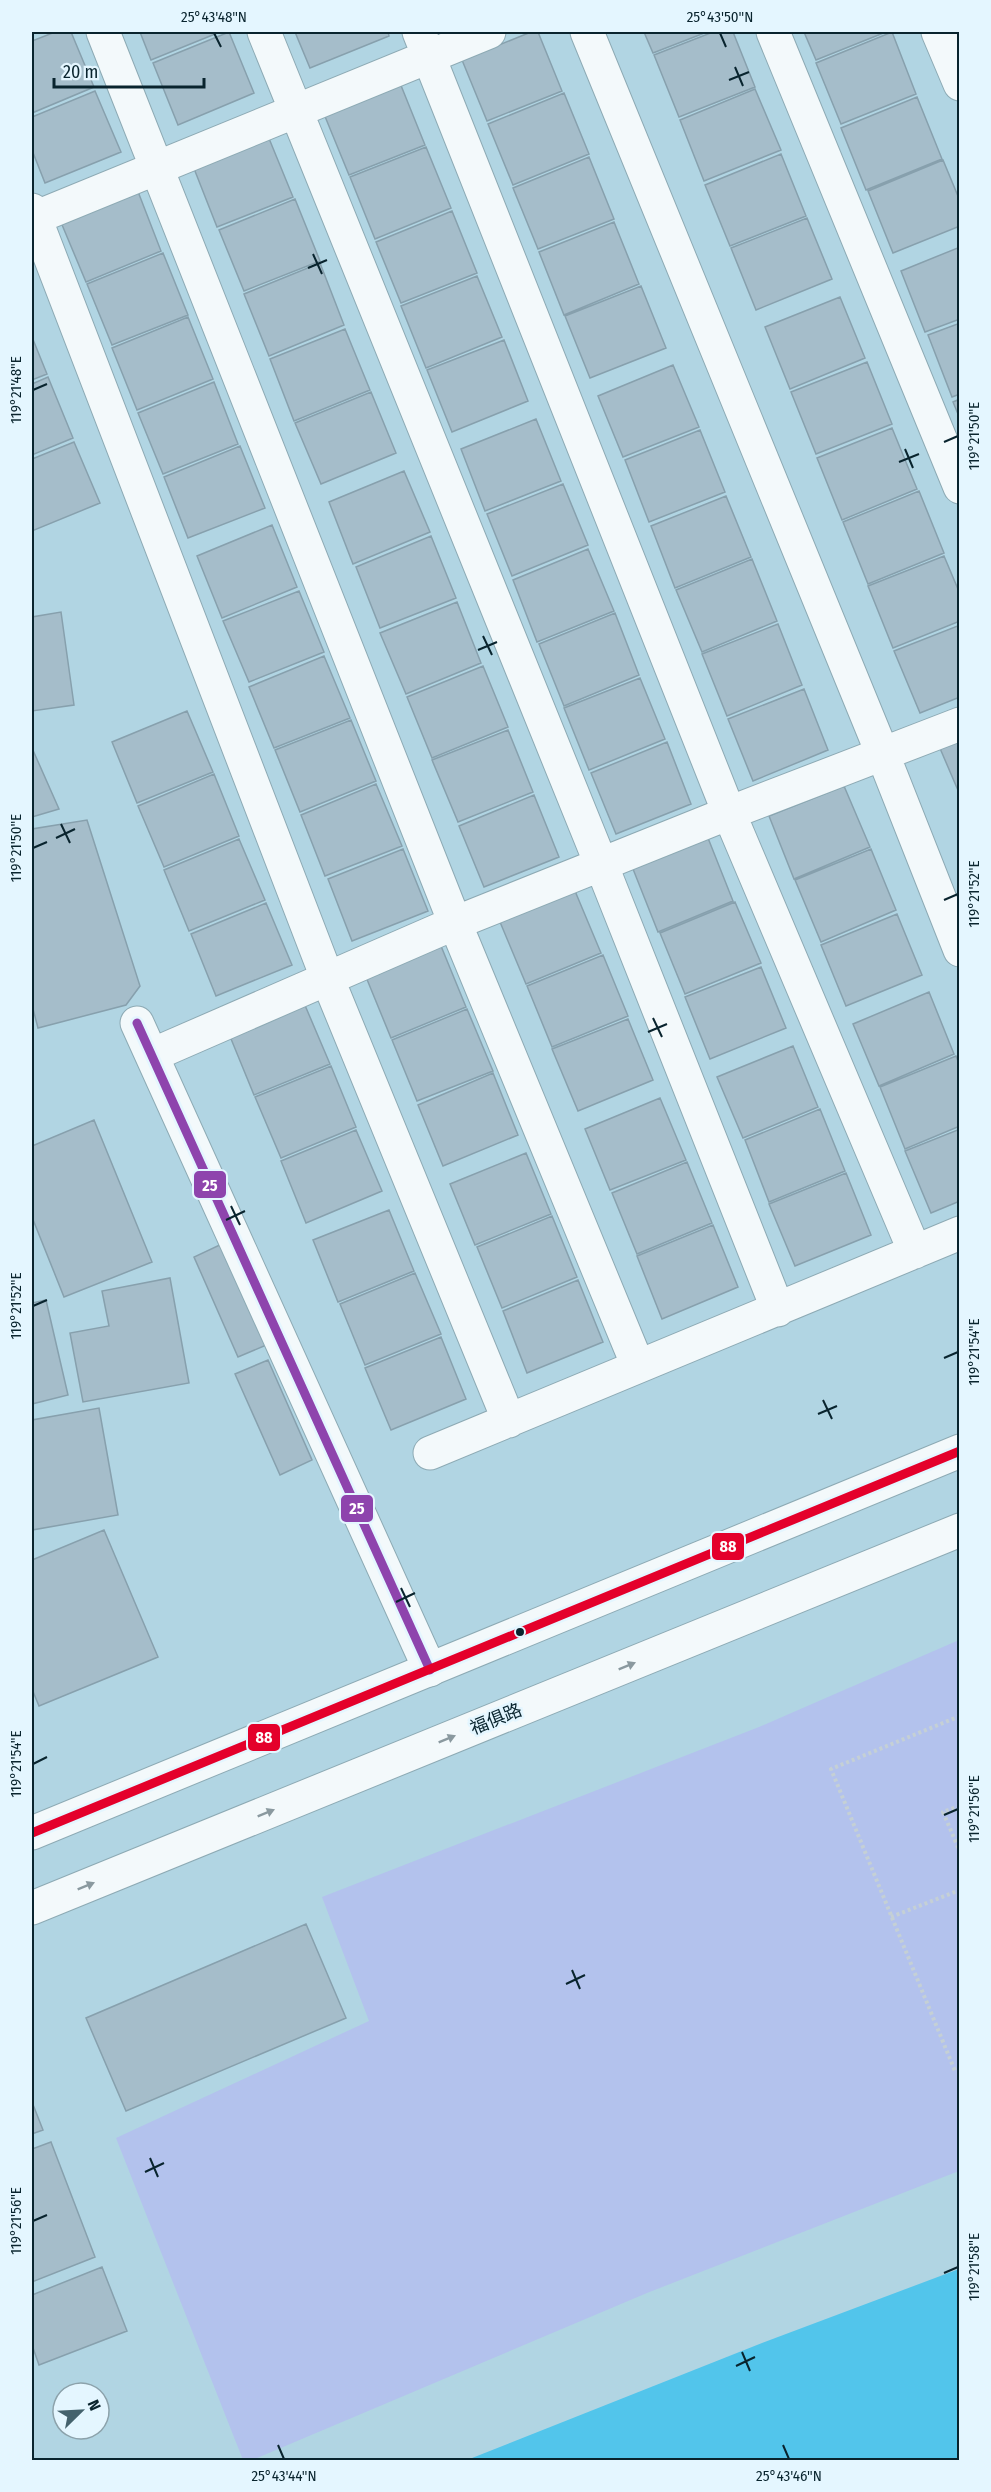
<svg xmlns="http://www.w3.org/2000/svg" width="991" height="2492" font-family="'Fira Sans Condensed','Noto Sans SC',sans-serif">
  <rect width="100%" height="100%" fill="#b1d5e3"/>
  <path fill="#b3c2ed" d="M 959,1640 L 959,2171 L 647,2293 L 252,2460 L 243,2460 L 116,2138 L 369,2021 L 322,1897 L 759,1727 Z"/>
  <path fill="#52c5eb" d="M 959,2269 L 959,2460 L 467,2460 L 762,2343 Z"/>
  <path fill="#a5bdca" stroke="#87a0ad" stroke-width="1.5" d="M 55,32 L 71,32 L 94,87 L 32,113 L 32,41 Z
    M 140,32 L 220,32 L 151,60 Z
    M 229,32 L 254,93 L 178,125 L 153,63 Z
    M 295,32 L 388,32 L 389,36 L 310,68 Z
    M 531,32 L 538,32 L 562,91 L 487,121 L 462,60 Z
    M 644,32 L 707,32 L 653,53 Z
    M 713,32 L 733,32 L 755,87 L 679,117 L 654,55 Z
    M 804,32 L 886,32 L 816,60 Z
    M 892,32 L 916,94 L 841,124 L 816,63 Z
    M 400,83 L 425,145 L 349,175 L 324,114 Z
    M 755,89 L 781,150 L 704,181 L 680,120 Z
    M 95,91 L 121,152 L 45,183 L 32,150 L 32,117 Z
    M 564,93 L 589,154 L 513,185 L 488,124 Z
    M 917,97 L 942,159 L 866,190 L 841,128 Z
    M 268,136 L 293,197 L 217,227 L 193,166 Z
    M 426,147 L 451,208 L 375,239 L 350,177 Z
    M 781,154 L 806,216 L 730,246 L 705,185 Z
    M 589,157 L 614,219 L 538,249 L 513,188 Z
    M 943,160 L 960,201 L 960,226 L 893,253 L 868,191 Z
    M 137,189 L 161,251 L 86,282 L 60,220 Z
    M 295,199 L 320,261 L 244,291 L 219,230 Z
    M 452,211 L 477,273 L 401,303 L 376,242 Z
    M 807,218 L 832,279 L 756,310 L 731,248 Z
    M 614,222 L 639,284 L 564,315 L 539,252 Z
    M 960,247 L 960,319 L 925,332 L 901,271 Z
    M 163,253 L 188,315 L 112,345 L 87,284 Z
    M 320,263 L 344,325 L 269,356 L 244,294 Z
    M 477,276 L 502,337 L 426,368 L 401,306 Z
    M 641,286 L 666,348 L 590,378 L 565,316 Z
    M 840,297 L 865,358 L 790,389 L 765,327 Z
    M 188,317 L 213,379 L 137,410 L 112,348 Z
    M 960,323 L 960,394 L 952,397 L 928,335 Z
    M 345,329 L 370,390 L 294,421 L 270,359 Z
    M 32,337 L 47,374 L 32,380 Z
    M 504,340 L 528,401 L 452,432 L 427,370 Z
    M 867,362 L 892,424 L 816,454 L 791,392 Z
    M 673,365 L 699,427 L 623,457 L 598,396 Z
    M 48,377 L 73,438 L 32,455 L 32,384 Z
    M 214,382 L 238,444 L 163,474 L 138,413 Z
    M 371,392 L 396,453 L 321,484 L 295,423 Z
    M 960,399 L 960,419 L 953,402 Z
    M 536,419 L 561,481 L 485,511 L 461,449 Z
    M 892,428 L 917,489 L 842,520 L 817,458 Z
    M 700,430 L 725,492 L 649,522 L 625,460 Z
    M 74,442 L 100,503 L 32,531 L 32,459 Z
    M 240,446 L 265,508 L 188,538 L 164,477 Z
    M 404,471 L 430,532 L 353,564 L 329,502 Z
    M 563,484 L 588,545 L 512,576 L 487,514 Z
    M 919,491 L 944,553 L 868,584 L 843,522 Z
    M 726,496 L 751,557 L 675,588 L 651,526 Z
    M 272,525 L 297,587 L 222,618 L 197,556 Z
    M 431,536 L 456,598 L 380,628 L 356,567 Z
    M 588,549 L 614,611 L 537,642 L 513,580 Z
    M 944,556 L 960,594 L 960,621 L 893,648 L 868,586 Z
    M 752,559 L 777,621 L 702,652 L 676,590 Z
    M 299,591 L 324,652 L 249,682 L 223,621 Z
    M 457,602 L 481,663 L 406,694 L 380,633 Z
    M 61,612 L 74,705 L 32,711 L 32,617 Z
    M 615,613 L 639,675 L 564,706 L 539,644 Z
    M 778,624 L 802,685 L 727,716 L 702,654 Z
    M 960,625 L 960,697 L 920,713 L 894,651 Z
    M 324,656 L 350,718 L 274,748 L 249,687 Z
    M 483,666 L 508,727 L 432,758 L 407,697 Z
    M 640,678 L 665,739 L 589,770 L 564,708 Z
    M 804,689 L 828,750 L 753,781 L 728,719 Z
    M 187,711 L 213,772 L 137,803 L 112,742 Z
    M 351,720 L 376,781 L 300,812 L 275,750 Z
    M 508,730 L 533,792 L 458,822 L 432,760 Z
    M 960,738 L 960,795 L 939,746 Z
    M 667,742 L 691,804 L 616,834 L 591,773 Z
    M 32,748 L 59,809 L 32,817 Z
    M 214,774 L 239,836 L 164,867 L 138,806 Z
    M 376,784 L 402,846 L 325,876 L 301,815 Z
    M 844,786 L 870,847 L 794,879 L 769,816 Z
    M 534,795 L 559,857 L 484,887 L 459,826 Z
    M 87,820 L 140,986 L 126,1005 L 38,1028 L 32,1005 L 32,829 Z
    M 708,838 L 733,901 L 658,932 L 633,869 Z
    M 239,839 L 265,900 L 189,931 L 164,870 Z
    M 403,849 L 428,911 L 352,941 L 328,879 Z
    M 871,849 L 896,910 L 821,942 L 795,880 Z
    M 575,891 L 601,953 L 526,984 L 500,922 Z
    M 735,902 L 761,963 L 685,994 L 660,933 Z
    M 266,903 L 292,965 L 216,996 L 191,934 Z
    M 897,914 L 922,975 L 846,1006 L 821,945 Z
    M 441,946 L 466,1007 L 391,1038 L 366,977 Z
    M 603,955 L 628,1016 L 552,1047 L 527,986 Z
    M 761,967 L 786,1028 L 710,1059 L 685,997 Z
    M 929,992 L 954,1054 L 879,1086 L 853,1024 Z
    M 304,1003 L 330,1064 L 254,1095 L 229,1034 Z
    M 467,1009 L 493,1071 L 417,1101 L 392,1040 Z
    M 628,1019 L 653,1080 L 578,1111 L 552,1049 Z
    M 793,1046 L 818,1107 L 743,1138 L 717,1077 Z
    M 956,1056 L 960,1066 L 960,1126 L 905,1149 L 880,1087 Z
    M 331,1066 L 356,1127 L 281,1158 L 255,1097 Z
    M 493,1073 L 518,1135 L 443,1166 L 418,1105 Z
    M 660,1098 L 686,1160 L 610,1190 L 585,1129 Z
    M 820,1109 L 845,1171 L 769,1202 L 745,1140 Z
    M 94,1120 L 152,1262 L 64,1297 L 32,1217 L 32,1146 Z
    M 960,1129 L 960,1201 L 931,1213 L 905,1151 Z
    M 356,1130 L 382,1191 L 306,1223 L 281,1161 Z
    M 526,1153 L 551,1214 L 475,1245 L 450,1184 Z
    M 687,1162 L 712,1223 L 637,1254 L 612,1193 Z
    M 846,1173 L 871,1235 L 795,1266 L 769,1204 Z
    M 389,1210 L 414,1271 L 338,1302 L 313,1240 Z
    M 552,1216 L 577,1277 L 502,1308 L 477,1247 Z
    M 713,1225 L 738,1287 L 662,1319 L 637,1256 Z
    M 226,1242 L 271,1343 L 238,1357 L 194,1257 Z
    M 415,1273 L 441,1334 L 365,1365 L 340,1304 Z
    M 170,1278 L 189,1383 L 83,1402 L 70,1333 L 109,1326 L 102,1291 Z
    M 578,1280 L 603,1342 L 527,1373 L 503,1311 Z
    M 46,1300 L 68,1395 L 32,1404 L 32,1303 Z
    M 441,1337 L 466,1399 L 391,1430 L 365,1368 Z
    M 268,1360 L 312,1460 L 280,1475 L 235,1374 Z
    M 99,1408 L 118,1515 L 32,1530 L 32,1420 Z
    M 104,1530 L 158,1657 L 39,1706 L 32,1689 L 32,1560 Z
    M 306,1924 L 346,2018 L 126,2111 L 86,2018 Z
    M 32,2102 L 43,2130 L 32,2134 Z
    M 51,2142 L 95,2257 L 32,2282 L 32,2149 Z
    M 102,2267 L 127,2331 L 39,2365 L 32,2345 L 32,2295 Z"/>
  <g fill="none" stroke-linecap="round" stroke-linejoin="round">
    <g stroke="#8daab4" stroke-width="35">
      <path id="street" d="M 103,32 L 455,923 L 638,1366
        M 264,32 L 601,864 L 778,1310
        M 419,32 L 729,813 L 915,1252
        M 587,32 L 883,755 L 960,950
        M 773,32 L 960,487
        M 938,32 L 960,84
        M 32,210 L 328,980 L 509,1421
        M 32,219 L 489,32
        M 137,1023 L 430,1670
        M 152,1055 L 455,923 L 729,813 L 960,724
        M 430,1453 L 960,1233"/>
    </g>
    <g stroke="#8daab4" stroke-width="35">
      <path id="secondary" d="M 32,1833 L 960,1451
        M 32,1908 L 960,1530"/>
    </g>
    <path stroke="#c5d0d5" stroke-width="4" stroke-dasharray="3 3" stroke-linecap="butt" d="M 960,1716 L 831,1769 L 955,2071 L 960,2070
      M 960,1806 L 943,1812 L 960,1852
      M 891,1917 L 960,1890"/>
    <use href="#street" stroke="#f3f9fb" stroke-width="33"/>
    <use href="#secondary" stroke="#f3f9fb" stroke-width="33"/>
    <g stroke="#e4f6ff" stroke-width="14">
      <path id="bus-1" d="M 137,1023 L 430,1670"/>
    </g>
    <g stroke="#e4f6ff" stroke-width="14">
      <path id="bus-2" d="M 32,1833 L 960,1451"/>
    </g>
    <use href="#bus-1" stroke="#8e44ad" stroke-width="9"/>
    <use href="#bus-2" stroke="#e4002b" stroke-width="9"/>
  </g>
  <defs><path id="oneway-solid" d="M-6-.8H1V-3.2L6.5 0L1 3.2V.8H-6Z" transform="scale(1.5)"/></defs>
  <g fill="#8a999f">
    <use href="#oneway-solid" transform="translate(627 1666) rotate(-22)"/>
    <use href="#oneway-solid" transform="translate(447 1739) rotate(-22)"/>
    <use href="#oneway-solid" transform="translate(266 1813) rotate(-22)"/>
    <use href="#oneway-solid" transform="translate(86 1886) rotate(-22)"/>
  </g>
  <path fill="none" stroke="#09242e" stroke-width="2" d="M 214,33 L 221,47M 720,33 L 726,47M 735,67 L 743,86M 729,80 L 749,72M 313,254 L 322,274M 308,268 L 327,260M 33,390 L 47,384M 944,442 L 958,436M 905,449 L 913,468M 899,462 L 919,454M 483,636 L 492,655M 478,650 L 497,642M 61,824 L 70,843M 56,838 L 75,829M 33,848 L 47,842M 944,900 L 958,894M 653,1018 L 662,1037M 648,1032 L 667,1024M 231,1206 L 240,1225M 226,1220 L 245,1211M 33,1306 L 47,1300M 944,1358 L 958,1352M 823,1400 L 832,1419M 818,1414 L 837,1406M 401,1588 L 410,1607M 396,1602 L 415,1593M 33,1764 L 47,1757M 944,1815 L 958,1809M 572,1970 L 580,1989M 566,1984 L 585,1975M 150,2158 L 158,2177M 145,2172 L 164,2163M 33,2221 L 47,2215M 944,2273 L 958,2267M 742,2352 L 750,2371M 736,2366 L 755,2357M 278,2445 L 284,2459M 783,2445 L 789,2459"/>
  <circle fill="#09242e" stroke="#e4f6ff" stroke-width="2" cx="520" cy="1632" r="5"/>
  <g text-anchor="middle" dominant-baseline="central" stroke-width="5" stroke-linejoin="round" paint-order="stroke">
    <g font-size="18" fill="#09242e" stroke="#e4f6ff">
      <text transform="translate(496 1719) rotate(-22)">福俱路</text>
    </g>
  </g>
  <g stroke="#e4f6ff" stroke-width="2">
    <rect x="193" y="1170" width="34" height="29" rx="6" fill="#8e44ad"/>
    <rect x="340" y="1494" width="34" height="29" rx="6" fill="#8e44ad"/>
    <rect x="711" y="1532" width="34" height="29" rx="6" fill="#e4002b"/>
    <rect x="247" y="1723" width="34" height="29" rx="6" fill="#e4002b"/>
  </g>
  <g font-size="16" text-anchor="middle" font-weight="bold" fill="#fff">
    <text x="210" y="1191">25</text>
    <text x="357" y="1514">25</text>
    <text x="728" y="1552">88</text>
    <text x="264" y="1743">88</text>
  </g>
  <rect width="991" height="2492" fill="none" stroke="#e4f6ff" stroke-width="66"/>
  <g transform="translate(81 2411) rotate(66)"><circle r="28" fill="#e4f6ff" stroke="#8ca2ab" stroke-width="1.5"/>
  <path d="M0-4.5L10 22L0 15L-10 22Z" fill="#44626d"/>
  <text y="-9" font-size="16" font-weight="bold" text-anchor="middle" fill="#09242e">N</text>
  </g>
  <path d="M54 78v9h150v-9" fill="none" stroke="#09242e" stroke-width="3"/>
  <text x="63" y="78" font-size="18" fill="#09242e" stroke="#e4f6ff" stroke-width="4.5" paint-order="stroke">20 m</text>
  <rect x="33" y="33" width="925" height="2426" fill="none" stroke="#09242e" stroke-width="2"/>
  <g font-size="15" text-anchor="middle" fill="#09242e">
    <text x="214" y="22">25°43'48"N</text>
    <text x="720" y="22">25°43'50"N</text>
    <text transform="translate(16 390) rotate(-90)" y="5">119°21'48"E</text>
    <text transform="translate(974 436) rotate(-90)" y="5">119°21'50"E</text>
    <text transform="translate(16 848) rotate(-90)" y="5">119°21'50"E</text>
    <text transform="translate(974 894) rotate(-90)" y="5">119°21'52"E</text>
    <text transform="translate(16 1306) rotate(-90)" y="5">119°21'52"E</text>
    <text transform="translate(974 1352) rotate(-90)" y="5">119°21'54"E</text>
    <text transform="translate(16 1764) rotate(-90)" y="5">119°21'54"E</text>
    <text transform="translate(974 1809) rotate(-90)" y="5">119°21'56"E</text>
    <text transform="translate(16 2221) rotate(-90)" y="5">119°21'56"E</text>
    <text transform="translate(974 2267) rotate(-90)" y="5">119°21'58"E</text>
    <text x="284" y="2481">25°43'44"N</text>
    <text x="789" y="2481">25°43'46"N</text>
  </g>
</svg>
